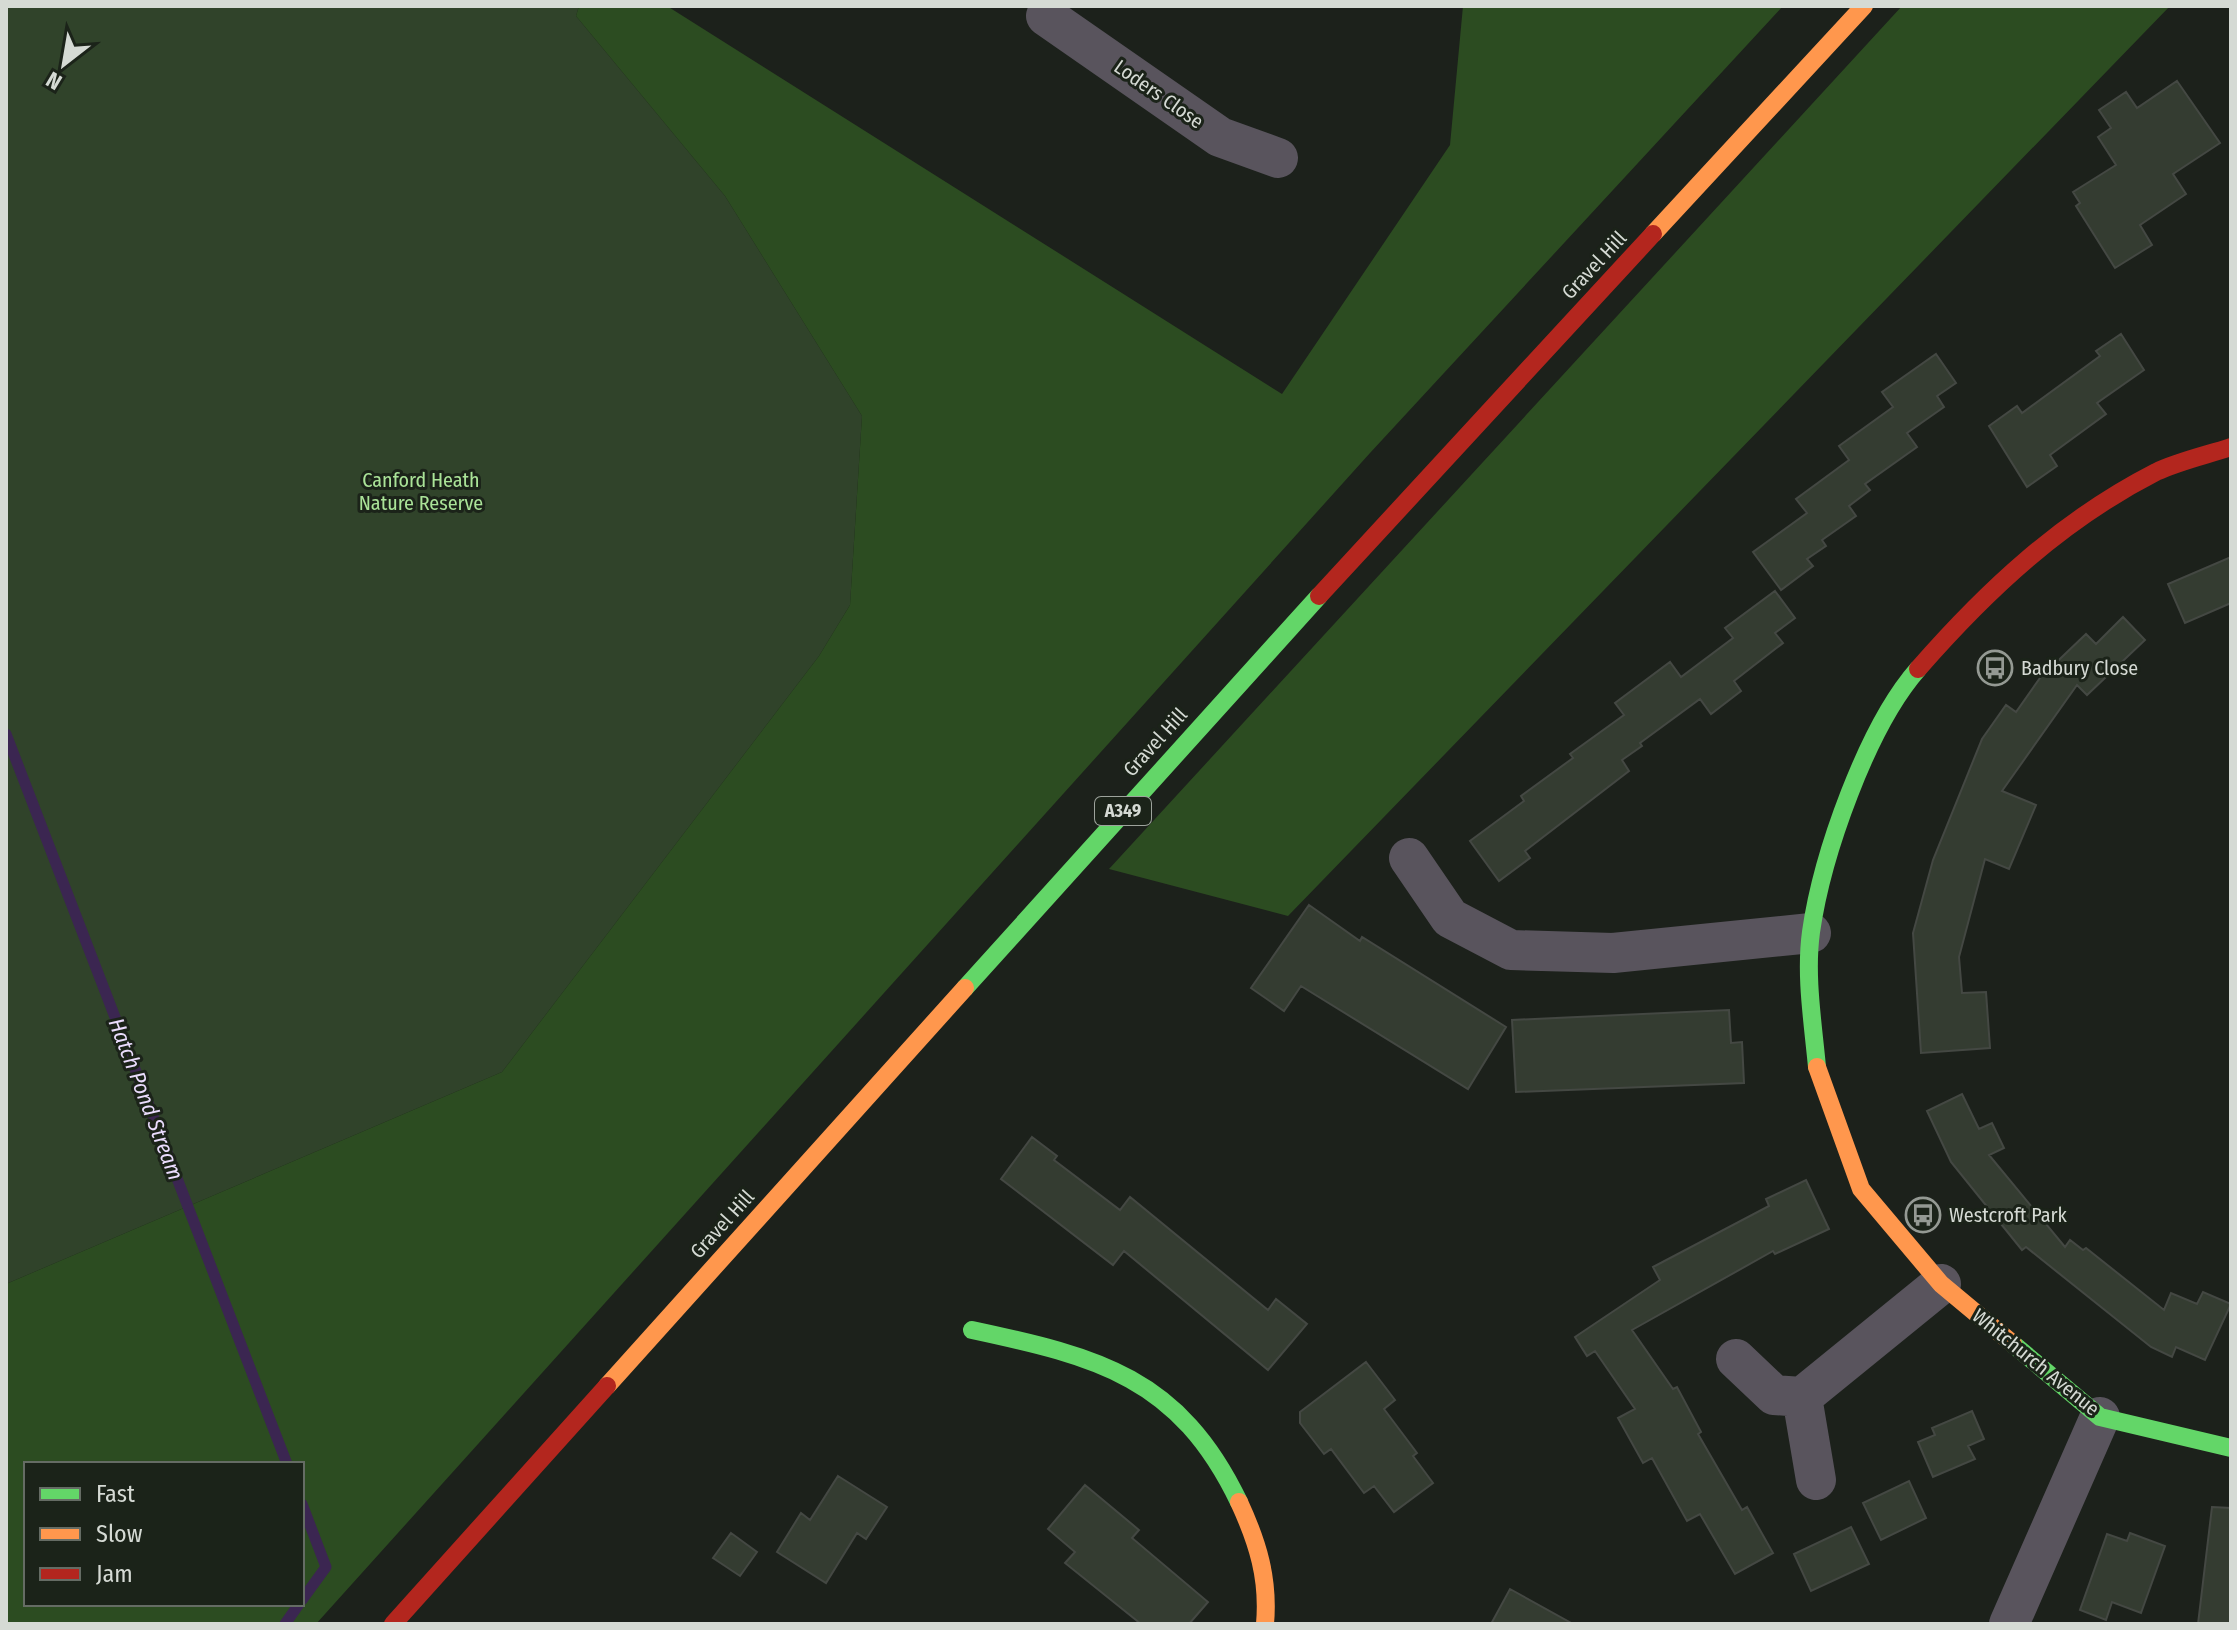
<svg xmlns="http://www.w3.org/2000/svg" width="2237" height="1630" font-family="'Fira Sans Condensed',sans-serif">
  <rect width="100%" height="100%" fill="#1c211b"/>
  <path fill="#30432a" d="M 6,6 L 579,6 L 576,16 L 725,196 L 862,416 L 850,605 L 819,656 L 502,1072 L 6,1284 Z"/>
  <path fill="#2c4c21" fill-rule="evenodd" d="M 579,6 L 667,6 L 1282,394 L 1450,145 L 1463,6 L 1783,6 L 1370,453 L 316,1624 L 6,1624 L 6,1284 L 502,1072 L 819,656 L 850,605 L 862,416 L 725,196 L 576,16 ZM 26,1464 L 302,1464 L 302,1604 L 26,1604 Z
    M 1902,6 L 2170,6 L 1288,916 L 1109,869 Z"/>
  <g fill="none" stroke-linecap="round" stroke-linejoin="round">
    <path stroke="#3b2651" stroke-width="11" d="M 6,734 L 287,1464
      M 302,1504 L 326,1567 L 302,1600
      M 285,1624 L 299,1604"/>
  </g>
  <path fill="#343c31" stroke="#444843" stroke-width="2" d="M 2177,81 L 2220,143 L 2173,174 L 2186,194 L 2140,225 L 2152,245 L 2115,268 L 2076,206 L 2080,203 L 2073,192 L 2116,165 L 2098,137 L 2111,128 L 2099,110 L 2126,92 L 2137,108 Z
    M 2121,334 L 2144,370 L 2097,403 L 2106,414 L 2050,455 L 2057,466 L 2027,487 L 1989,426 L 2017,406 L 2022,413 L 2100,356 L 2096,351 Z
    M 1936,354 L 1956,383 L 1937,396 L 1944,407 L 1907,433 L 1917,447 L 1865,484 L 1870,490 L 1849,506 L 1856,516 L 1822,540 L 1826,546 L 1807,559 L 1813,566 L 1781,590 L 1753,552 L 1807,513 L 1796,499 L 1849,460 L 1839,446 L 1893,407 L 1882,392 Z
    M 2231,557 L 2231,603 L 2185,623 L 2168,584 Z
    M 1775,591 L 1795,618 L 1775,633 L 1783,643 L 1734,681 L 1741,691 L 1711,714 L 1700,699 L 1640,743 L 1642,746 L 1622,760 L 1629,771 L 1525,851 L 1530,858 L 1499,881 L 1470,841 L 1524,801 L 1521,796 L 1573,758 L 1570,754 L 1624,715 L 1615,703 L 1670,662 L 1681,677 L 1733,638 L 1725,628 Z
    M 2123,617 L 2145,640 L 2087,695 L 2077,685 L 2002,791 L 2036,805 L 2009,869 L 1985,859 L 1959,957 L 1962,993 L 1986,992 L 1990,1048 L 1921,1053 L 1913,933 L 1933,860 L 1982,739 L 2006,705 L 2016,712 L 2040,678 L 2086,634 L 2096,644 Z
    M 1309,905 L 1360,941 L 1362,937 L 1506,1027 L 1468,1089 L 1301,986 L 1284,1011 L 1251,988 Z
    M 1729,1010 L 1731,1043 L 1742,1042 L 1744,1083 L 1516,1092 L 1512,1020 Z
    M 1962,1094 L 1979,1129 L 1992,1123 L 2004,1148 L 1989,1155 L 2065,1247 L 2070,1240 L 2083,1250 L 2086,1248 L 2164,1310 L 2171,1293 L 2197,1304 L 2203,1292 L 2231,1304 L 2205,1360 L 2176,1347 L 2172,1357 L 2151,1347 L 2026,1247 L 2022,1250 L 1951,1162 L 1927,1111 Z
    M 1032,1137 L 1057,1156 L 1054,1160 L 1120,1210 L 1130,1197 L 1268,1310 L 1276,1299 L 1307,1324 L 1268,1370 L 1124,1251 L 1113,1265 L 1001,1179 Z
    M 1806,1180 L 1829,1229 L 1775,1254 L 1773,1251 L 1632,1330 L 1673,1389 L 1677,1387 L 1701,1432 L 1698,1434 L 1742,1510 L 1747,1507 L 1773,1553 L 1735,1574 L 1700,1514 L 1687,1521 L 1652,1458 L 1643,1463 L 1618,1418 L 1635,1409 L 1595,1351 L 1587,1356 L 1575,1337 L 1660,1280 L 1653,1267 L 1769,1206 L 1766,1199 Z
    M 1366,1362 L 1395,1400 L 1384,1409 L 1417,1453 L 1413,1456 L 1433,1483 L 1394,1512 L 1374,1486 L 1364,1493 L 1331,1449 L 1324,1454 L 1300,1423 L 1300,1412 Z
    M 1972,1411 L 1984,1439 L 1968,1446 L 1975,1459 L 1933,1477 L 1918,1442 L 1935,1435 L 1932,1428 Z
    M 838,1476 L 887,1507 L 866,1539 L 857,1533 L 826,1583 L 777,1552 L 801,1513 L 810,1520 Z
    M 1909,1481 L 1926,1518 L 1881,1540 L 1863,1503 Z
    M 1085,1485 L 1139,1530 L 1132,1538 L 1208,1602 L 1189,1624 L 1141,1624 L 1065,1563 L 1075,1552 L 1048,1529 Z
    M 2212,1507 L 2231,1508 L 2231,1624 L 2198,1624 Z
    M 1851,1527 L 1869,1564 L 1811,1591 L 1794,1554 Z
    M 731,1533 L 757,1552 L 740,1576 L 713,1558 Z
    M 2130,1533 L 2165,1546 L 2141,1613 L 2112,1602 L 2106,1620 L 2080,1610 L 2107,1534 L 2127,1541 Z
    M 1510,1589 L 1573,1624 L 1491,1624 Z"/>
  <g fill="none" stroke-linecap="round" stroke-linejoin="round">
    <path stroke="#59545d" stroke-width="40" d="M 1046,16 L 1220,137 L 1278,158
      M 1409,858 L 1450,918 L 1511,950 L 1613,953 L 1811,933
      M 1736,1359 L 1774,1395 L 1802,1397 L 1941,1284
      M 1802,1397 L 1816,1480
      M 2009,1624 L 2100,1417"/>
    <path stroke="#63d668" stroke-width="18" d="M 965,988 L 1319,596
      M 1817,1067 C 1813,1023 1805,976 1811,932 C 1822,855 1867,727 1918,669
      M 972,1330 C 1098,1357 1179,1377 1239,1502
      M 2013,1344 L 2100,1417 L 2231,1448"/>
    <path stroke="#ff974d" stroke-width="18" d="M 1653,234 L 1864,6
      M 1817,1067 L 1861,1189 L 1941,1284 L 2013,1344
      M 607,1386 L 965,988
      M 1239,1502 C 1258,1543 1269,1579 1265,1624"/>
    <path stroke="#b3261e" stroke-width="18" d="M 1319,596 L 1653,234
      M 1918,669 C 1987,590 2062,520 2156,472 C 2179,461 2207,455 2231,447
      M 393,1624 L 607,1386"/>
  </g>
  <defs>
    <g id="bus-ring" transform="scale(1.8)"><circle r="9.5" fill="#1b2319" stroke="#949993" stroke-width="1.5"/><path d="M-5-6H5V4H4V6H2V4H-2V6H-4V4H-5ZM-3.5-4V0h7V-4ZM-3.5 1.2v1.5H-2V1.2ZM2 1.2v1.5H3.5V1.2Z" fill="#949993"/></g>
  </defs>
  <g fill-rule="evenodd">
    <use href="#bus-ring" x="1995" y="668"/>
    <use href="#bus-ring" x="1923" y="1215"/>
  </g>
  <g text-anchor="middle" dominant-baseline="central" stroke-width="6" stroke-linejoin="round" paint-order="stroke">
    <rect fill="#1b2319" stroke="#9da39c" stroke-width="2" x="1095" y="797" width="56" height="28" rx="6"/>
    <g font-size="18" font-weight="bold" fill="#d5dad4">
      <text x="1123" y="811">A349</text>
    </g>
    <g font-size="20" fill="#d5dad4" stroke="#1b2319">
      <text transform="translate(1159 94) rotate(35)">Loders Close</text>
      <text transform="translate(1594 265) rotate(-47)">Gravel Hill</text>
      <text transform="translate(1155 742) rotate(-48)">Gravel Hill</text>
      <text transform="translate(722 1224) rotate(-48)">Gravel Hill</text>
      <text transform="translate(2036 1362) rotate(39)">Whitchurch Avenue</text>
    </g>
    <g font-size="20" fill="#aae398" stroke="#1b2319">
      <text x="421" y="480">Canford Heath<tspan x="421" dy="23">Nature Reserve</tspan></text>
    </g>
    <g font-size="20" fill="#d5dad4" stroke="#1b2319" text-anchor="start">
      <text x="2021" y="668">Badbury Close</text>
      <text x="1949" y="1215">Westcroft Park</text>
    </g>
    <g font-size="22" font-style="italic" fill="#eadcfd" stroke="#1b2319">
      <text transform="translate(146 1099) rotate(69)">Hatch Pond Stream</text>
    </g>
  </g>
  <rect width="2237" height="1630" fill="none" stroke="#d5dad4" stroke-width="16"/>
  <rect x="24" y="1462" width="280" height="144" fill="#1b2319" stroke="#656c64" stroke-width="2"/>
  <rect x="40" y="1488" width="40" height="12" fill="#63d668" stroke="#656c64" stroke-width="2"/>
  <text x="96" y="1502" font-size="24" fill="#d5dad4">Fast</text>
  <rect x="40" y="1528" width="40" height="12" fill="#ff974d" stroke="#656c64" stroke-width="2"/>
  <text x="96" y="1542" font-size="24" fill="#d5dad4">Slow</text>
  <rect x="40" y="1568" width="40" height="12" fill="#b3261e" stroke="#656c64" stroke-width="2"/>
  <text x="96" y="1582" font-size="24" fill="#d5dad4">Jam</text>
  <g transform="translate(64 64) rotate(211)" stroke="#1b2319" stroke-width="6" paint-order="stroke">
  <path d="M0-6L14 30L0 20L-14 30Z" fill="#d5dad4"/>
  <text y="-12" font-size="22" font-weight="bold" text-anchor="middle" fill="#d5dad4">N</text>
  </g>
</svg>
